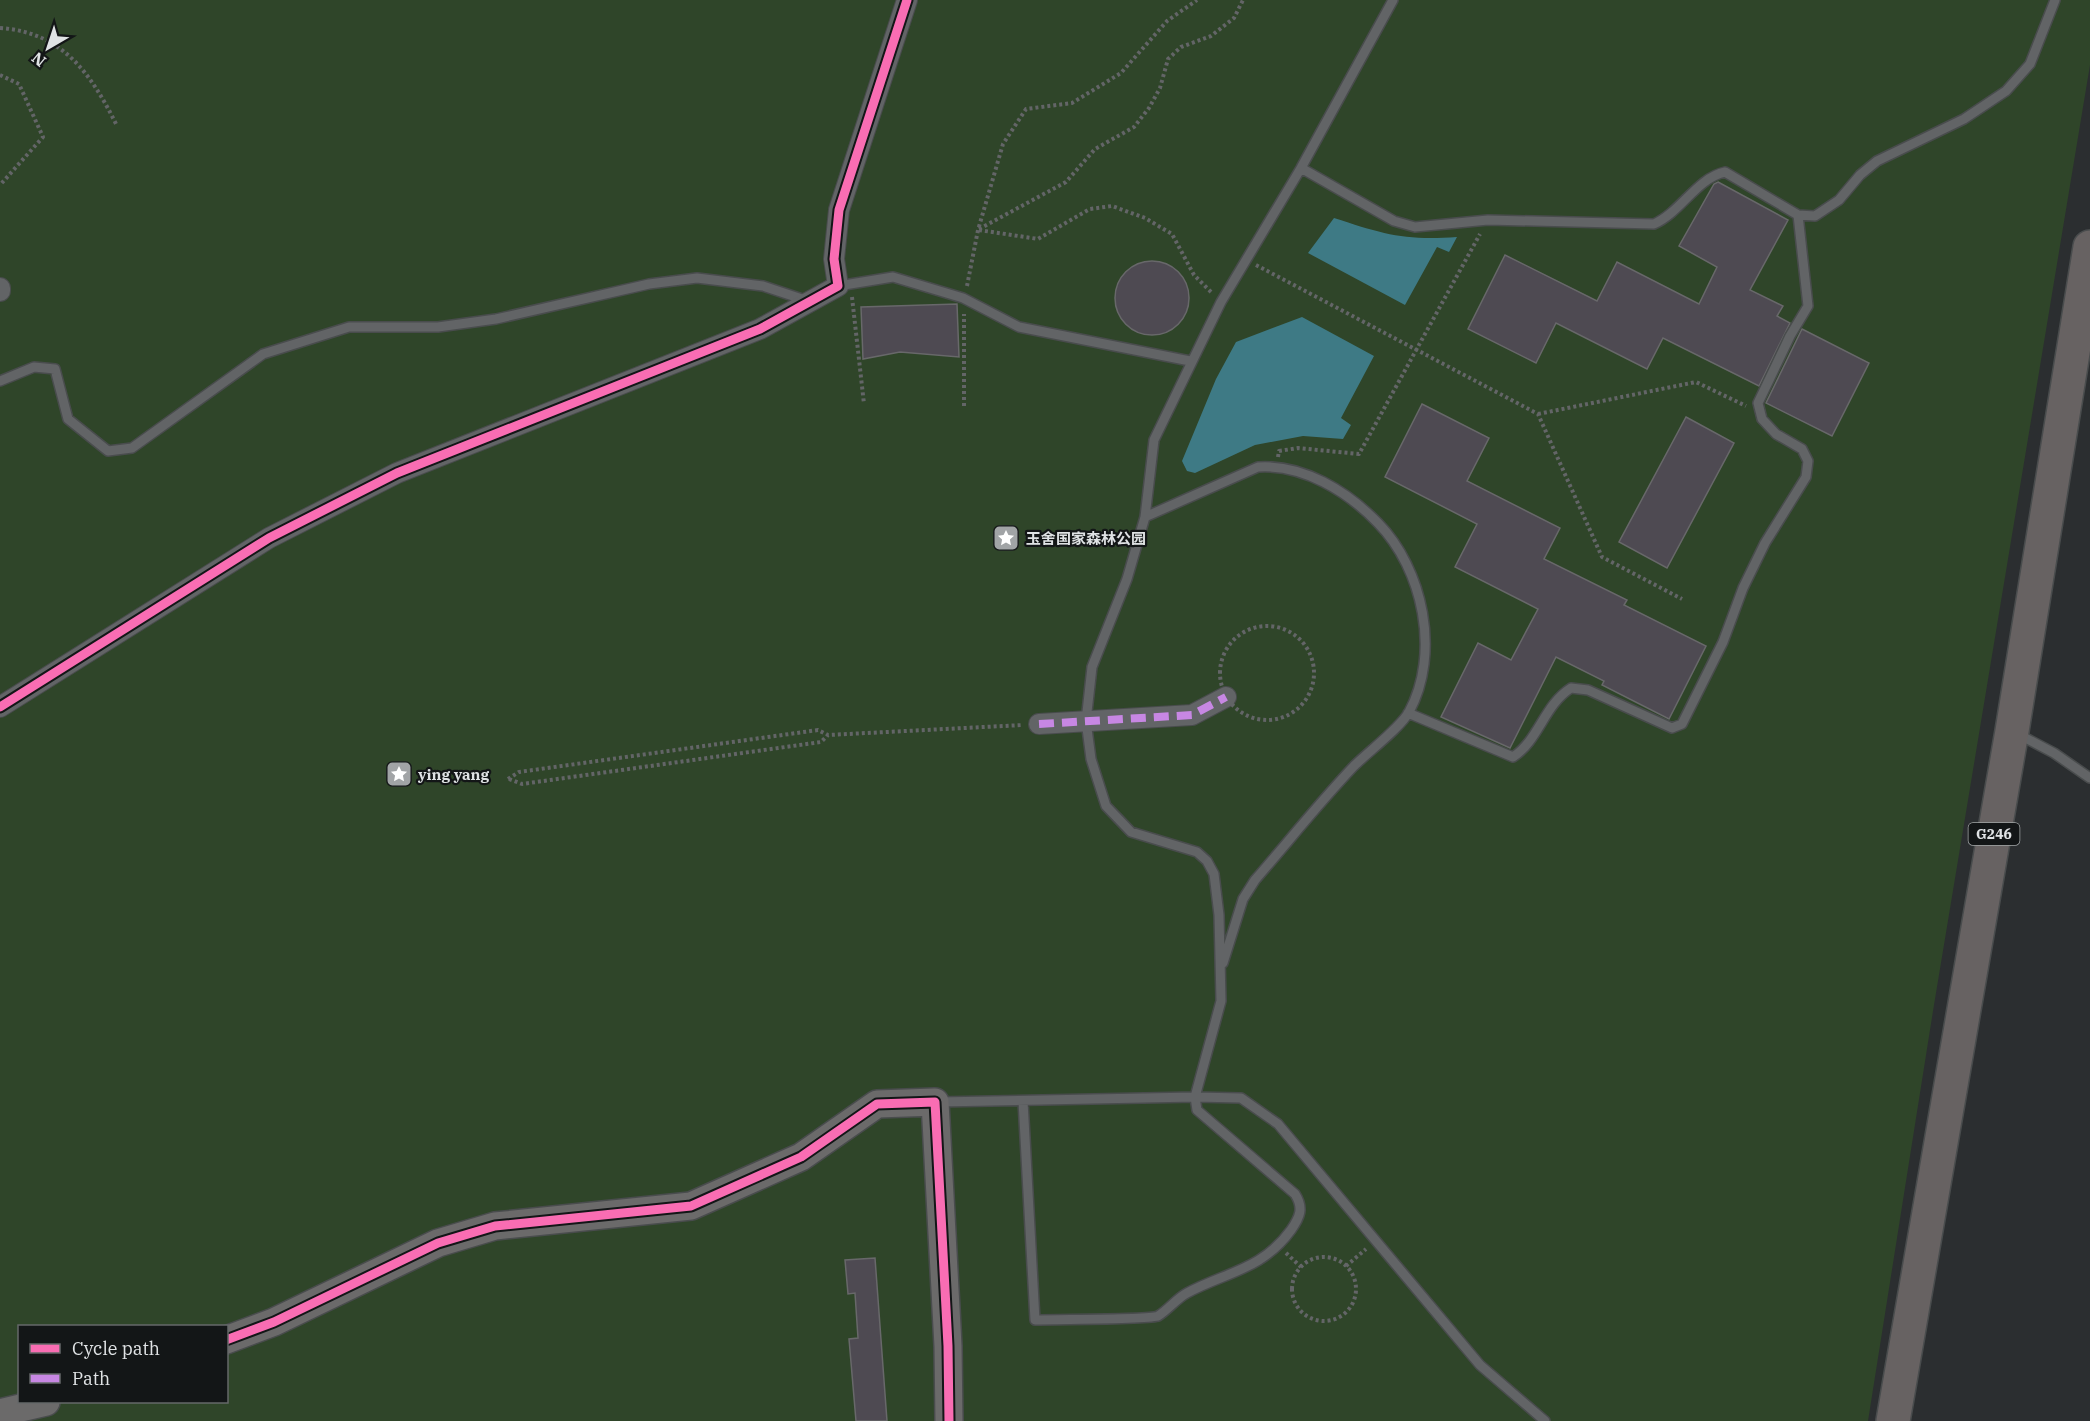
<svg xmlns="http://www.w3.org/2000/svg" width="2090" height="1421" font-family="'IBM Plex Serif','Noto Sans SC',serif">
  <rect width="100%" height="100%" fill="#2b2e30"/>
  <path fill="#2f4529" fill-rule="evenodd" d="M 0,0 L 2090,0 L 2090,65 L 1933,1011 L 1868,1421 L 0,1421 ZM 20,1326 L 226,1326 L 226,1402 L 20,1402 Z"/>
  <path fill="#3e7a85" d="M 1334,218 C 1383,234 1405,241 1457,237 L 1449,252 L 1437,247 L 1405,305 L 1308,253 Z
    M 1302,317 L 1374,356 L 1341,418 L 1351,425 L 1343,439 L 1303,436 L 1255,445 L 1195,473 L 1187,471 L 1182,461 L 1216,379 L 1236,342 Z"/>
  <path fill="#4e4a52" stroke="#68686a" stroke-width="1.5" d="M 1718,182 L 1788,220 L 1750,290 L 1783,306 L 1777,316 L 1790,323 L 1759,386 L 1663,338 L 1647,369 L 1556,323 L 1536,363 L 1468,329 L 1505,255 L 1597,301 L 1617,262 L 1699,304 L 1717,267 L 1679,246 L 1714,184 Z
    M1115 298a37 37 0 1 1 74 0a37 37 0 1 1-74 0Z
    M 957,304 L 959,357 L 900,352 L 863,359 L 861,307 Z
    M 1802,329 L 1869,363 L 1832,436 L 1766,403 Z
    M 1422,404 L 1489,438 L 1467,481 L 1560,528 L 1544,559 L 1627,600 L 1624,605 L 1706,646 L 1669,719 L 1602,685 L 1604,681 L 1556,657 L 1510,748 L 1441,717 L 1478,643 L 1511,660 L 1538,609 L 1455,567 L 1477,524 L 1385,477 Z
    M 1686,417 L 1734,443 L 1667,568 L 1619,542 Z
    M 875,1258 L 887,1421 L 856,1421 L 849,1339 L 858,1338 L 855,1293 L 848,1294 L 845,1260 Z"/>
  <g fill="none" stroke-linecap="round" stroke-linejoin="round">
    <g stroke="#494c4d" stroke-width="12">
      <path id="lane" d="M 1301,168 L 1394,221 L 1415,227 L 1488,220 L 1654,224 C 1681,212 1697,178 1725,172 L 1798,215 L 1815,216 L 1839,200 L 1860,175 L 1877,161 L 1964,119 L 2006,91 L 2030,64 L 2055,0
        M 838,286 L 893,277 L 963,298 L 1019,327 L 1190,361
        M 0,381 L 34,367 L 55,369 L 68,419 L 108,451 L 132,448 L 263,354 L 349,327 L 438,327 L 496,319 L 649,284 L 697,278 L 763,286 L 808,301
        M 1145,517 L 1258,467 C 1303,464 1347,491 1378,523 C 1423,569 1441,653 1409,712 C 1400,728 1368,752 1354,766 C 1319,803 1288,842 1255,880 L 1243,899 L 1223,963
        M 1408,713 L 1513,757 C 1539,740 1544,705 1571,688 L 1588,690 L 1672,728 L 1682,724 L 1723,642 L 1743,588 L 1765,543 L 1806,477 L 1808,461 L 1802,449 L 1776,434 L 1762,419 L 1758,403 L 1790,336 L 1808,306 L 1798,215
        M 2016,733 L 2054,753 L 2090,778
        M 1023,1101 L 1035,1320 C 1053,1319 1149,1320 1158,1316 C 1168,1310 1176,1299 1187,1293 C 1226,1272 1262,1270 1291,1230 C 1300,1217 1304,1208 1295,1194 L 1197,1110 L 1195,1097 L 1221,1001 L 1219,915 L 1214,874 L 1207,861 L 1197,852 L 1131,832 L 1106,806 L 1091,759 L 1086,721 L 1092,667 L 1127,579 L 1145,517 L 1154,440 L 1221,302 L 1301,168 L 1393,0
        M 938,1102 L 1195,1097 L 1241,1098 L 1278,1124 L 1480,1365 L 1545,1421"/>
    </g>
    <g stroke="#494c4d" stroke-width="22">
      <path id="street" d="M 0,288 L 0,291
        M 0,707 L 269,538 L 397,473 L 760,329 L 838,286 L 834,259 L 839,210 L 907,0
        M 1039,724 L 1192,715 L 1226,697"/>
    </g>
    <g stroke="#494c4d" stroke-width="30">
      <path id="secondary" d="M 226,1340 L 274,1322 L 438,1243 L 495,1226 L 691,1206 L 801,1157 L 877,1104 L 935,1102 L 948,1346 L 949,1421
        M 0,1413 L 46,1402"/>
    </g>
    <g stroke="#494c4d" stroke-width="36">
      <path id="highway" d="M 1893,1421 L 2012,731 L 2090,247"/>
    </g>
    <path stroke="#636567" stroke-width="4" stroke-dasharray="3 3" stroke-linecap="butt" d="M 0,28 C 63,32 92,75 117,126
      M 0,75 L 19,84 L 43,137 L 0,185
      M 979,229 L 1066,182 L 1095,149 L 1134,127 L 1149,108 L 1160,88 L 1168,59 L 1181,47 L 1211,36 L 1234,18 L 1243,0
      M 979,230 L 1038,239 L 1090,209 L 1112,206 L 1145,218 L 1172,234 L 1194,275 L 1212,293
      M 1256,265 L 1538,414 L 1602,557 L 1682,599
      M 967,286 L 978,230 L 1003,144 L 1026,109 L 1072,103 L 1121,73 L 1167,21 L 1197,0
      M 852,297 L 864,404
      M 964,406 L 964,314
      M 1538,414 L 1696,382 L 1746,406
      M 1278,457 L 1279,451 L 1298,448 L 1359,454 L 1480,234
      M1220 673a47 47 0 1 1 94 0a47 47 0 1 1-94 0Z
      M 508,779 L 519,772 L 818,730 L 828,735 L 1023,725
      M 509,779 L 522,784 L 821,742 L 828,735
      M 1286,1253 L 1301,1267
      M1292 1289a32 32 0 1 1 64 0a32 32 0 1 1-64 0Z
      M 1346,1266 L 1366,1249"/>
    <use href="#lane" stroke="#626466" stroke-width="9"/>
    <use href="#street" stroke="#626466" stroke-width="20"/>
    <use href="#secondary" stroke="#6b6a6a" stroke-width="27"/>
    <use href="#highway" stroke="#676262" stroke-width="33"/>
    <path stroke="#c787e3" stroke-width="8" stroke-dasharray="15 8" stroke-linecap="butt" d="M 1039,724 L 1192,715 L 1226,697"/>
    <g stroke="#131617" stroke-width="13">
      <path id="cycleway" d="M 0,707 L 269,538 L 397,473 L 760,329 L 838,286 L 834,259 L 839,210 L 907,0
        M 226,1340 L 274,1322 L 438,1243 L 495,1226 L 691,1206 L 801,1157 L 877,1104 L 935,1102 L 948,1346 L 949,1421"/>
    </g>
    <use href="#cycleway" stroke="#f96db3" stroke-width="9"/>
  </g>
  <defs>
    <g id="sight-square" transform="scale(1.35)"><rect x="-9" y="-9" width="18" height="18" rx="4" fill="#a1a4a6" stroke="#131617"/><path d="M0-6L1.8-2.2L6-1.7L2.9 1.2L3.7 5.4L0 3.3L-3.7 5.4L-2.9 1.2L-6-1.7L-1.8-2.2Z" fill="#fff"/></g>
  </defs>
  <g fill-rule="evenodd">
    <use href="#sight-square" x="1006" y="538"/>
    <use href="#sight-square" x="399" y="774"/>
  </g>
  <g text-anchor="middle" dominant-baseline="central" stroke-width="4.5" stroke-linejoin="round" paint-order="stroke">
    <rect fill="#131617" stroke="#a2a6a7" stroke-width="1.5" x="1968.5" y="823" width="51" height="22" rx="4.5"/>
    <g font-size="14" font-weight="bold" fill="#e0e3e5">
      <text x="1994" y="834">G246</text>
    </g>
    <g font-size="15" font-weight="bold" fill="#e0e3e5" stroke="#131617" text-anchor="start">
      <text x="1026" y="538">玉舍国家森林公园</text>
      <text x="418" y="774">ying yang</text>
    </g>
  </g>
  <rect x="18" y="1325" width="210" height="78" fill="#131617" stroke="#656869" stroke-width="1.5"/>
  <rect x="30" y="1344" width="30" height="9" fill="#f96db3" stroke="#656869" stroke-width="1.5"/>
  <text x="72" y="1355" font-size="18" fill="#e0e3e5">Cycle path</text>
  <rect x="30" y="1374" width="30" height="9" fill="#c787e3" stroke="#656869" stroke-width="1.5"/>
  <text x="72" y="1385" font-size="18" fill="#e0e3e5">Path</text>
  <g transform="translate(48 48) rotate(219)" stroke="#131617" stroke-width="4.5" paint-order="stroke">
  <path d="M0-4.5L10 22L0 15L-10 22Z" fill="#e0e3e5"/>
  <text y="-9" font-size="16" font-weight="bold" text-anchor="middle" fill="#e0e3e5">N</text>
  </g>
</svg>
